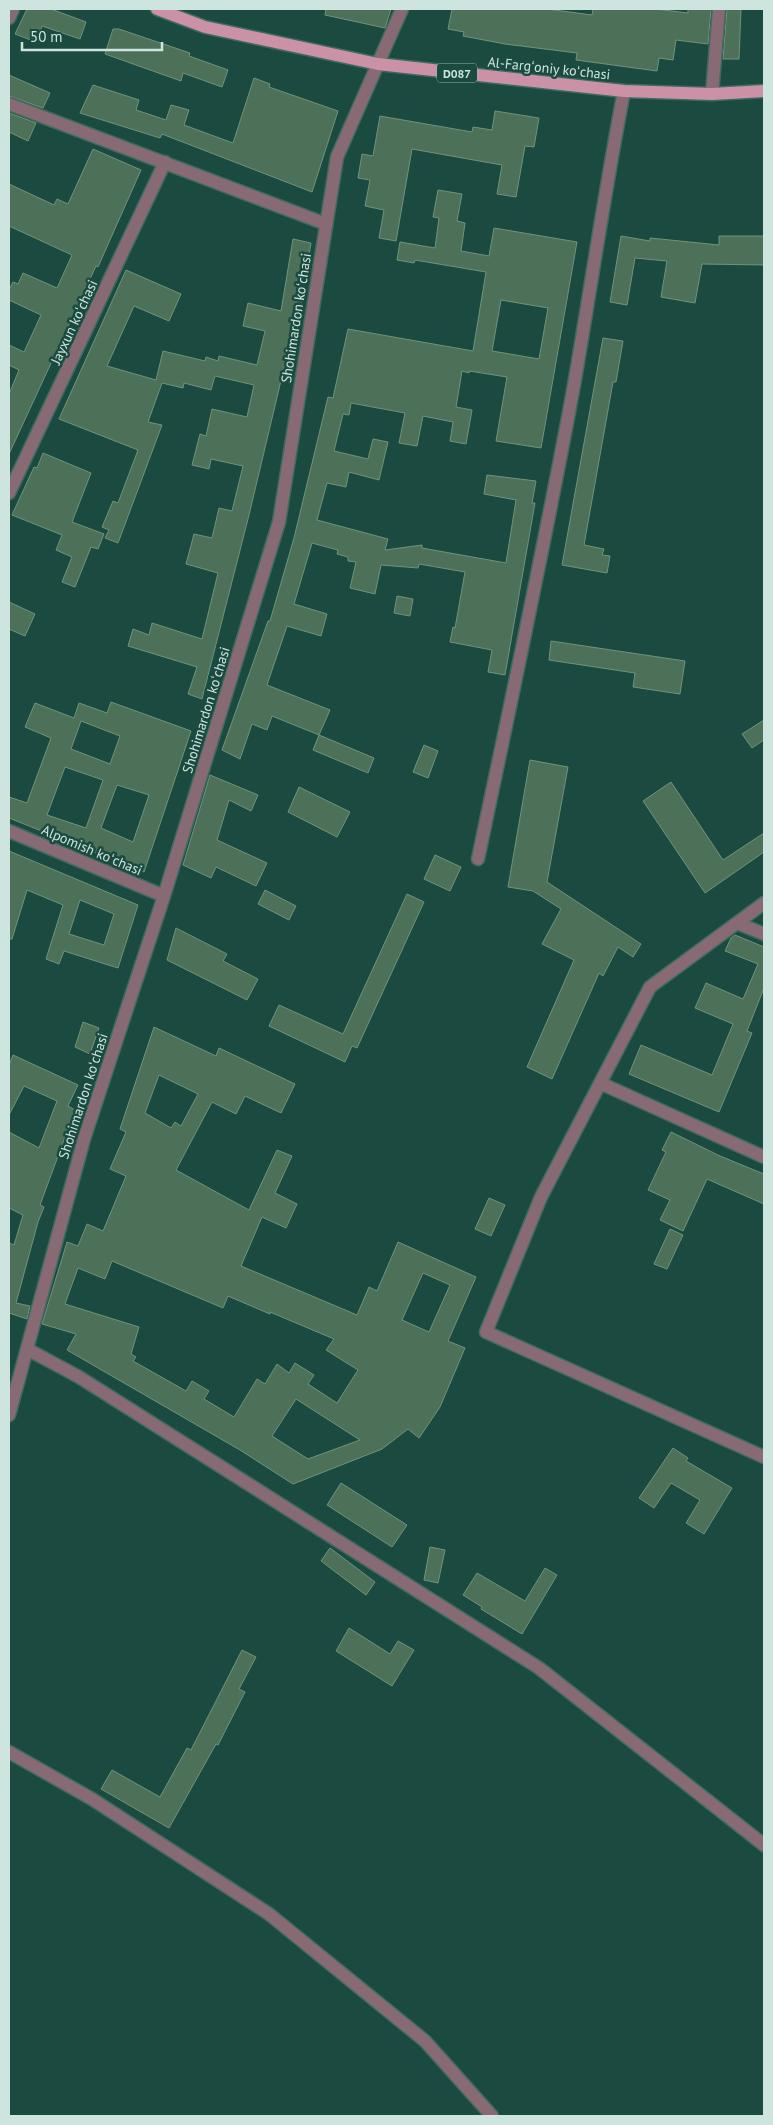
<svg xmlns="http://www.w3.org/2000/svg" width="773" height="2125" font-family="'PT Sans',sans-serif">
  <rect width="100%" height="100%" fill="#1b4b40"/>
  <path fill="#4d7059" stroke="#6f947c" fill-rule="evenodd" d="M 27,9 L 51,9 L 86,22 L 80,39 L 42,26 L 36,42 L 15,34 Z
    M 326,9 L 391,9 L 385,28 L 325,15 Z
    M 452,9 L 547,9 L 592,15 L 593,9 L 655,9 L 688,13 L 688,9 L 711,9 L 708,44 L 676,40 L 673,60 L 659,58 L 657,71 L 576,60 L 577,53 L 505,44 L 463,36 L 464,32 L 448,29 Z
    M 727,9 L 741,9 L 739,59 L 723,59 Z
    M 113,29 L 119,29 L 190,53 L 189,56 L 228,70 L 222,87 L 183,73 L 181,81 L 105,54 Z
    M 9,75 L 50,93 L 43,108 L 9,96 Z
    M 254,78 L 270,84 L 269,87 L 338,111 L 312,192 L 162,134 L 160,138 L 80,113 L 93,85 L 139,100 L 136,110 L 166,120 L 171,105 L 189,110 L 184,125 L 233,143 Z
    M 495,111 L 539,118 L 534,147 L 525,146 L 516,197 L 497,194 L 502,165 L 412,149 L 396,241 L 379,238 L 384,210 L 365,206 L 370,180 L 358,178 L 362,154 L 373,156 L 380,116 L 472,132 L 473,127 L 492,130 Z
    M 9,113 L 36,123 L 28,141 L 9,132 Z
    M 93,149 L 141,170 L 98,267 L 96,266 L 9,454 L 9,394 L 19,370 L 9,365 L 9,345 L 24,352 L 41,315 L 9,300 L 9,290 L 13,282 L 18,284 L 23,273 L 57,288 L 72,255 L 9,226 L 9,184 L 54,205 L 57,199 L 68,204 Z
    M 438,190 L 462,194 L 457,221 L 465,223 L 461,251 L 489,256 L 494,228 L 577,242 L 541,448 L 496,441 L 507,377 L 469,371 L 469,373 L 462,371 L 456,407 L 472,410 L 466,444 L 450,441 L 453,422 L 423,416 L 417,446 L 399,443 L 405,413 L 351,403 L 349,415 L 343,414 L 334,451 L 368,459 L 373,439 L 388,442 L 379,480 L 349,472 L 346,487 L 327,483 L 317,520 L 388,539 L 385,550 L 422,545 L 422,548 L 506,563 L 516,500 L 484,494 L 487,475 L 536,481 L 532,503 L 535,503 L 505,675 L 488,672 L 492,650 L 450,642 L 453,627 L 455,628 L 465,572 L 419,564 L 418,568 L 381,565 L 375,594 L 350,588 L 356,562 L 348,561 L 348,557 L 337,554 L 338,550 L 312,543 L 294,604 L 327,614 L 321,636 L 287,626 L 267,685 L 330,710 L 319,735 L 272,716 L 267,730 L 252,724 L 240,759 L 222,750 L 268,621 L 270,621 L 294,538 L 328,397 L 333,398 L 348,329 L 473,351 L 486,272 L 415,260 L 414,263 L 397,260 L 400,242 L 435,248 L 439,218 L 433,217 ZM 501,300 L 548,308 L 539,359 L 492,351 Z
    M 621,236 L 650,241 L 650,238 L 719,245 L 719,236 L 764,236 L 764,265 L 702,264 L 695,303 L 661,297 L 667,261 L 635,258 L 627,305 L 610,302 Z
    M 293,239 L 311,243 L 299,315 L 291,347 L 289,347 L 249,515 L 202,699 L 188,694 L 197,667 L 128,646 L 133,629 L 149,635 L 152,623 L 202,639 L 218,573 L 186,564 L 194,534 L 212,538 L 219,508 L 232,511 L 243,466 L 211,459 L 209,469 L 192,465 L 200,434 L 206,436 L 212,409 L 247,417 L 254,385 L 215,376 L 211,390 L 184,383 L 183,388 L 162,383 L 148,422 L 162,425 L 118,543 L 105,538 L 109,530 L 102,527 L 113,501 L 118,503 L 138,450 L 59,419 L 126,270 L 181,294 L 169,321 L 134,306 L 107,366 L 156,380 L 163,351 L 205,361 L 206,357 L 218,361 L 219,356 L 257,365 L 265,331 L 243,326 L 248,303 L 281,311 Z
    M 603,338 L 623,341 L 616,382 L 613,382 L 584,545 L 604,549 L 602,555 L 610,556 L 607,573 L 562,565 Z
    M 43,453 L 91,473 L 72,522 L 104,534 L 98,549 L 91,547 L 75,587 L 62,582 L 72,557 L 56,550 L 62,535 L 12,515 L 34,467 L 37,468 Z
    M 397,596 L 413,599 L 410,616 L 394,613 Z
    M 9,602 L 35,614 L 25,636 L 9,629 Z
    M 551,641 L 685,661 L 680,694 L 633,687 L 635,673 L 549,660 Z
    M 111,702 L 191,731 L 144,872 L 9,818 L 9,797 L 27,803 L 51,738 L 25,727 L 35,703 L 74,718 L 79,703 L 107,713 ZM 81,721 L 120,736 L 110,764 L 71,749 ZM 65,767 L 103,780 L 86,828 L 47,815 ZM 117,785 L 149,795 L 133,842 L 101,828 Z
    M 764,720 L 764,740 L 752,748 L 742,734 Z
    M 319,735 L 374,758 L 368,773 L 313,750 Z
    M 424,745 L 438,751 L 428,778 L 413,772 Z
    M 530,760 L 568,767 L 547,882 L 641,944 L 633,957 L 618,947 L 603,976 L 599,973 L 552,1079 L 527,1067 L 574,960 L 542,944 L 561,909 L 533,891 L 508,887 Z
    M 210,775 L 258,795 L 251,811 L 229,800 L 217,840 L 267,863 L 256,886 L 216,867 L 211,878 L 183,865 Z
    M 671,782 L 723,860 L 764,833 L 764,852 L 705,893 L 643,801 Z
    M 299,787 L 350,812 L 337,837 L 288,812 Z
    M 9,851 L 138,905 L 118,968 L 64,951 L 59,964 L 46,959 L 63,905 L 27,890 L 12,939 L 9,939 ZM 80,900 L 114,914 L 104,945 L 69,934 Z
    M 435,855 L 461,867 L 450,891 L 424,879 Z
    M 265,890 L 296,906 L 289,920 L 258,904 Z
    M 407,894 L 424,902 L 357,1048 L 352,1046 L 345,1062 L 269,1026 L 279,1005 L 343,1034 Z
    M 176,928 L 227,954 L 223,961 L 258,979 L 247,1000 L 167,960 Z
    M 735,935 L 764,947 L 764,988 L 747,1031 L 752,1033 L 719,1112 L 629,1074 L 641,1045 L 712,1075 L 733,1024 L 695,1008 L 706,983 L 743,999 L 758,964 L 725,951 L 731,938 Z
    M 83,1022 L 99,1028 L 90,1054 L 75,1047 Z
    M 154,1027 L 216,1056 L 219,1048 L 295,1084 L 281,1113 L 245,1096 L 236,1114 L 212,1102 L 176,1170 L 249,1210 L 277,1150 L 292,1156 L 275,1193 L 297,1204 L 286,1228 L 262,1217 L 241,1266 L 357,1315 L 369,1287 L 377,1291 L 398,1242 L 476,1277 L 448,1341 L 465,1348 L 440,1407 L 419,1438 L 408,1429 L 382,1449 L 293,1484 L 240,1450 L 67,1350 L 76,1334 L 42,1324 L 67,1242 L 78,1246 L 87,1224 L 103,1231 L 126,1176 L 110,1169 L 126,1132 L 120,1129 ZM 159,1075 L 198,1094 L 181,1126 L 175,1122 L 171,1128 L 145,1113 ZM 112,1261 L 223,1308 L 228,1296 L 270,1314 L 270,1312 L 334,1339 L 326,1350 L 358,1370 L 337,1403 L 308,1384 L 314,1375 L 295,1363 L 289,1373 L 277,1364 L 265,1384 L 257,1379 L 234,1417 L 204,1399 L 209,1391 L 192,1381 L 186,1391 L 133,1361 L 136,1357 L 131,1354 L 139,1327 L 65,1304 L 78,1268 L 105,1279 ZM 423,1273 L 450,1285 L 429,1332 L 402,1320 ZM 296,1399 L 360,1440 L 308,1459 L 272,1436 Z
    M 13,1055 L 78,1085 L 68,1106 L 75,1110 L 40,1205 L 44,1207 L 38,1222 L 16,1303 L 30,1306 L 27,1319 L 9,1313 L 9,1243 L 14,1245 L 23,1215 L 9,1208 L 9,1132 L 39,1148 L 57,1101 L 24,1086 L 9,1115 L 9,1065 Z
    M 671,1132 L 720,1156 L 764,1174 L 764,1204 L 707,1179 L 683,1231 L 660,1220 L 670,1200 L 648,1190 L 666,1152 L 662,1150 Z
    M 489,1198 L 505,1205 L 491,1236 L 475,1229 Z
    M 670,1229 L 683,1235 L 667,1269 L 654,1264 Z
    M 673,1448 L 688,1458 L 686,1461 L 732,1488 L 704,1534 L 686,1523 L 700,1500 L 671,1483 L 654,1508 L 639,1498 Z
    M 341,1483 L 407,1525 L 392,1547 L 327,1505 Z
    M 430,1547 L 445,1550 L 438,1583 L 424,1580 Z
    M 330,1548 L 375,1582 L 366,1595 L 321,1561 Z
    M 545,1568 L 557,1575 L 522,1634 L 481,1609 L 482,1607 L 463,1595 L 477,1573 L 525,1601 Z
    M 349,1628 L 390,1654 L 398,1641 L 414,1650 L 392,1686 L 336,1651 Z
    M 242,1650 L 256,1657 L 239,1689 L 245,1692 L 218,1745 L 216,1744 L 169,1828 L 101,1789 L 112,1770 L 160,1797 L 187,1748 L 191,1750 Z"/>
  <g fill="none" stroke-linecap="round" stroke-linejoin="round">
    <g stroke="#3f6a60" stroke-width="15">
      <path id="minor" d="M 9,18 L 13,9
        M 712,94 L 719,9
        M 9,104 L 326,224
        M 9,493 L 165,162
        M 9,831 L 164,896
        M 478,859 C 511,701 545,544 574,385 C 591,287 605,189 624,91
        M 764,903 L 650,987 L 541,1197 L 486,1332 L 764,1457
        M 737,923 L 764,934
        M 600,1083 L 764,1157
        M 27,1349 L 79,1377 L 539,1668 L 764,1845
        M 9,1415 L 84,1139 L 164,896 L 279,522 L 337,157 L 402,9
        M 9,1752 L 92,1799 L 269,1914 L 425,2041 L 492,2116"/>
    </g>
    <g stroke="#3f6a60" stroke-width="15">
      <path id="major" d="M 157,9 L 205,27 L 378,64 L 624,91 L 712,94 L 764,91"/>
    </g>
    <use href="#minor" stroke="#876a74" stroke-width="12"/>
    <use href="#major" stroke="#cb91a6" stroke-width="12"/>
  </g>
  <g text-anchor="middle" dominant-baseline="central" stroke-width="5" stroke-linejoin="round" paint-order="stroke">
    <rect fill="#1b4b40" stroke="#98b7af" stroke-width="1" x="437" y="63.5" width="40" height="19" rx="4"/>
    <g font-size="12" font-weight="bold" fill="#cde5de">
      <text x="457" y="73">D087</text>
    </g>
    <g font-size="14" fill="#cde5de" stroke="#1b4b40">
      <text transform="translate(549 68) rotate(6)">Al-Fargʻoniy koʻchasi</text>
      <text transform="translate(296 318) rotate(-81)">Shohimardon koʻchasi</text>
      <text transform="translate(74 322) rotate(-65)">Jayxun koʻchasi</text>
      <text transform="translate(206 710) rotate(-73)">Shohimardon koʻchasi</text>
      <text transform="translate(92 850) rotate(23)">Alpomish koʻchasi</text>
      <text transform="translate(83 1096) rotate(-72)">Shohimardon koʻchasi</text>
    </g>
  </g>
  <rect width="773" height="2125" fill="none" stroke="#cde5de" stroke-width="20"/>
  <path d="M22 42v8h140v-8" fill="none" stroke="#cde5de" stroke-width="2.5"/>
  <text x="30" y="42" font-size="15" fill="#cde5de" stroke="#1b4b40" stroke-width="4" paint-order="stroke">50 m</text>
</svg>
